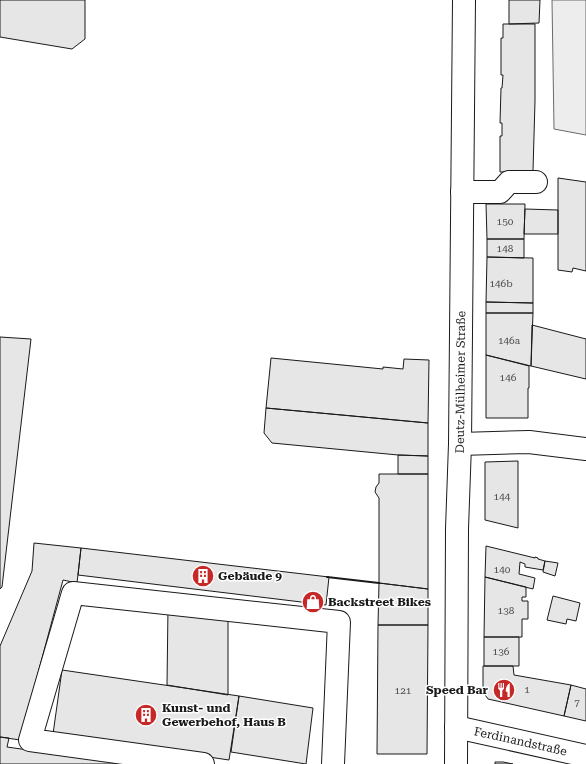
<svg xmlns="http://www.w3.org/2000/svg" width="586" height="764" font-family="'Roboto Serif',serif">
  <rect width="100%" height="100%" fill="#fff"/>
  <path fill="#ededed" stroke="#6a6a6a" d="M 552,0 L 586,0 L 586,135 L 554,129 Z"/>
  <path fill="#e6e6e6" stroke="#1a1a1a" d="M 0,0 L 85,0 L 85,39 L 72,49 L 0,37 Z
    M 509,0 L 540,0 L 539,23 L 509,24 Z
    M 503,24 L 535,24 L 535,101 L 533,171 L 500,172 L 500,136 L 502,136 L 502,123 L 500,123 L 501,88 L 502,88 L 503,75 L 501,75 L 501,38 L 503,38 Z
    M 558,178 L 586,182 L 586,271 L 573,268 L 572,272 L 558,270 Z
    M 486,204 L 525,204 L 524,239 L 487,239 Z
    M 525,209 L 558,210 L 558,234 L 524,234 Z
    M 487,239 L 524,239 L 524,258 L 487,257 Z
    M 487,257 L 533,258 L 533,303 L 486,302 Z
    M 486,302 L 533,303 L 533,313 L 486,313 Z
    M 486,313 L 533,313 L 531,366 L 486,355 Z
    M 532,325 L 586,339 L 586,379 L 531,366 Z
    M 0,337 L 31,339 L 2,587 L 0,589 Z
    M 486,355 L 529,366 L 529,388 L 528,388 L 528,418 L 486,418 Z
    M 271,358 L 383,369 L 383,367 L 403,369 L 404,359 L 429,360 L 428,423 L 266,408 Z
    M 266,408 L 428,423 L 428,456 L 398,455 L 272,443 L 264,433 Z
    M 398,455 L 428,456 L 428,474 L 398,474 Z
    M 518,461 L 518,528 L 485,520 L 485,462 Z
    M 379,474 L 428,474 L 428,589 L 379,583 L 379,498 L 375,492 L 376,487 L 379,483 Z
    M 34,543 L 81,548 L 77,583 L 63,580 L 20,740 L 0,737 L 0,646 L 32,571 Z
    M 486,546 L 535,558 L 535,557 L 538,558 L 538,559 L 545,561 L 543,570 L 525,567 L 525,564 L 520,562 L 519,574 L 535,578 L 533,589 L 485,577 Z
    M 81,548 L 329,577 L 326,605 L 78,575 Z
    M 545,561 L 558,563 L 555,576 L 543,572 Z
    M 485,577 L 526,587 L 526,597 L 522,597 L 522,601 L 528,601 L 528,619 L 522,619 L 522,637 L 484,637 Z
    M 379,583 L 428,589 L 428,625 L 378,625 Z
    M 553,596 L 580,603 L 576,621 L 567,619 L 566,624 L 547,620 Z
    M 168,607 L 228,616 L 228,695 L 167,685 Z
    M 378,625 L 428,625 L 427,754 L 377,754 Z
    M 484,637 L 519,637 L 519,666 L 484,666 Z
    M 483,666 L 513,666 L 514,675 L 571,685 L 564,716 L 488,699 L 483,692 Z
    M 62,670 L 239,696 L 229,760 L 53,734 Z
    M 571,685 L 586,689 L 586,721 L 564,716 Z
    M 239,696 L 313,708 L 306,764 L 231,752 Z
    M 0,737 L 9,738 L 7,747 L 127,764 L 0,764 Z
    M 495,762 L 503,762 L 513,764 L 495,764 Z"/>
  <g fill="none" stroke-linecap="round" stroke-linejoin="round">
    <g stroke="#1a1a1a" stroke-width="24">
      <g id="minor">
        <path d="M 462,192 L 500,192 L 509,182 L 536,182"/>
        <path d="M 460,444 L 529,442 L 586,449"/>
        <path id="s1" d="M 456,727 L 586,756"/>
        <path d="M 203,764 L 30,740 L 73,593 L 339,622 L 333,764"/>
        <path id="s2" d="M 456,764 L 457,529 L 460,444 L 464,0"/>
      </g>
    </g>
    <use href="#minor" stroke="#fff" stroke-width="22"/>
    <path stroke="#1a1a1a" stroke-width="2" d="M 327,577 L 379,583"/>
  </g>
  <defs>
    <g id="building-disc" transform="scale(1.15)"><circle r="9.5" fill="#c62828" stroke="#fff"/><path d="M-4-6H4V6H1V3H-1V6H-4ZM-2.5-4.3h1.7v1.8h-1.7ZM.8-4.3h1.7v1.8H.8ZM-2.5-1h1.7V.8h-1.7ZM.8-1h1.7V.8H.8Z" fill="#fff"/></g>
    <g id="shop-disc" transform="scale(1.15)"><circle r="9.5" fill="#c62828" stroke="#fff"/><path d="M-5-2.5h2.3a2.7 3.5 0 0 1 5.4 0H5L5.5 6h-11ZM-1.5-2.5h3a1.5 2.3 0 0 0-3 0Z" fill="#fff"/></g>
    <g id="restaurant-disc" transform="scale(1.15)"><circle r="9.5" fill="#c62828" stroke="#fff"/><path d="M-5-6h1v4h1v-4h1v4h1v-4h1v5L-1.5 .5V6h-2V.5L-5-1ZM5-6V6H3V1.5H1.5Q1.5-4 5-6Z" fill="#fff"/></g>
  </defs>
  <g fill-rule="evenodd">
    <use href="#building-disc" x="203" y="576"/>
    <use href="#shop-disc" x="313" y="602"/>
    <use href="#restaurant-disc" x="504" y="690"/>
    <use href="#building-disc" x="146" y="715"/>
  </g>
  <g text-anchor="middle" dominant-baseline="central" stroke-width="3" stroke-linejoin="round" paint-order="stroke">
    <g font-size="10" fill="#4d4d4d">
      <text x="505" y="221">150</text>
      <text x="505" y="248">148</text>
      <text x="501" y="283">146b</text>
      <text x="509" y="340">146a</text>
      <text x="508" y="377">146</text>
      <text x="502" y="496">144</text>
      <text x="502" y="569">140</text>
      <text x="506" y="610">138</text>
      <text x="501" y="651">136</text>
      <text x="527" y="689">1</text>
      <text x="403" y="690">121</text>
      <text x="577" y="702">7</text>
    </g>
    <g font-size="12" fill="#1a1a1a" stroke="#fff">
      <text stroke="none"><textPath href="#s2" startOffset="382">Deutz-Mülheimer Straße</textPath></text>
      <text stroke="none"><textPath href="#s1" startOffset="66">Ferdinandstraße</textPath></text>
    </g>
    <g font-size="12" font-weight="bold" fill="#1a1a1a" stroke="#fff" text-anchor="start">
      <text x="218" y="576">Gebäude 9</text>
      <text x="328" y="602">Backstreet Bikes</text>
      <text x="488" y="690" text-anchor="end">Speed Bar</text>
      <text x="162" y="708">Kunst- und<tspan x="162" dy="14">Gewerbehof, Haus B</tspan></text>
    </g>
  </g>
</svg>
